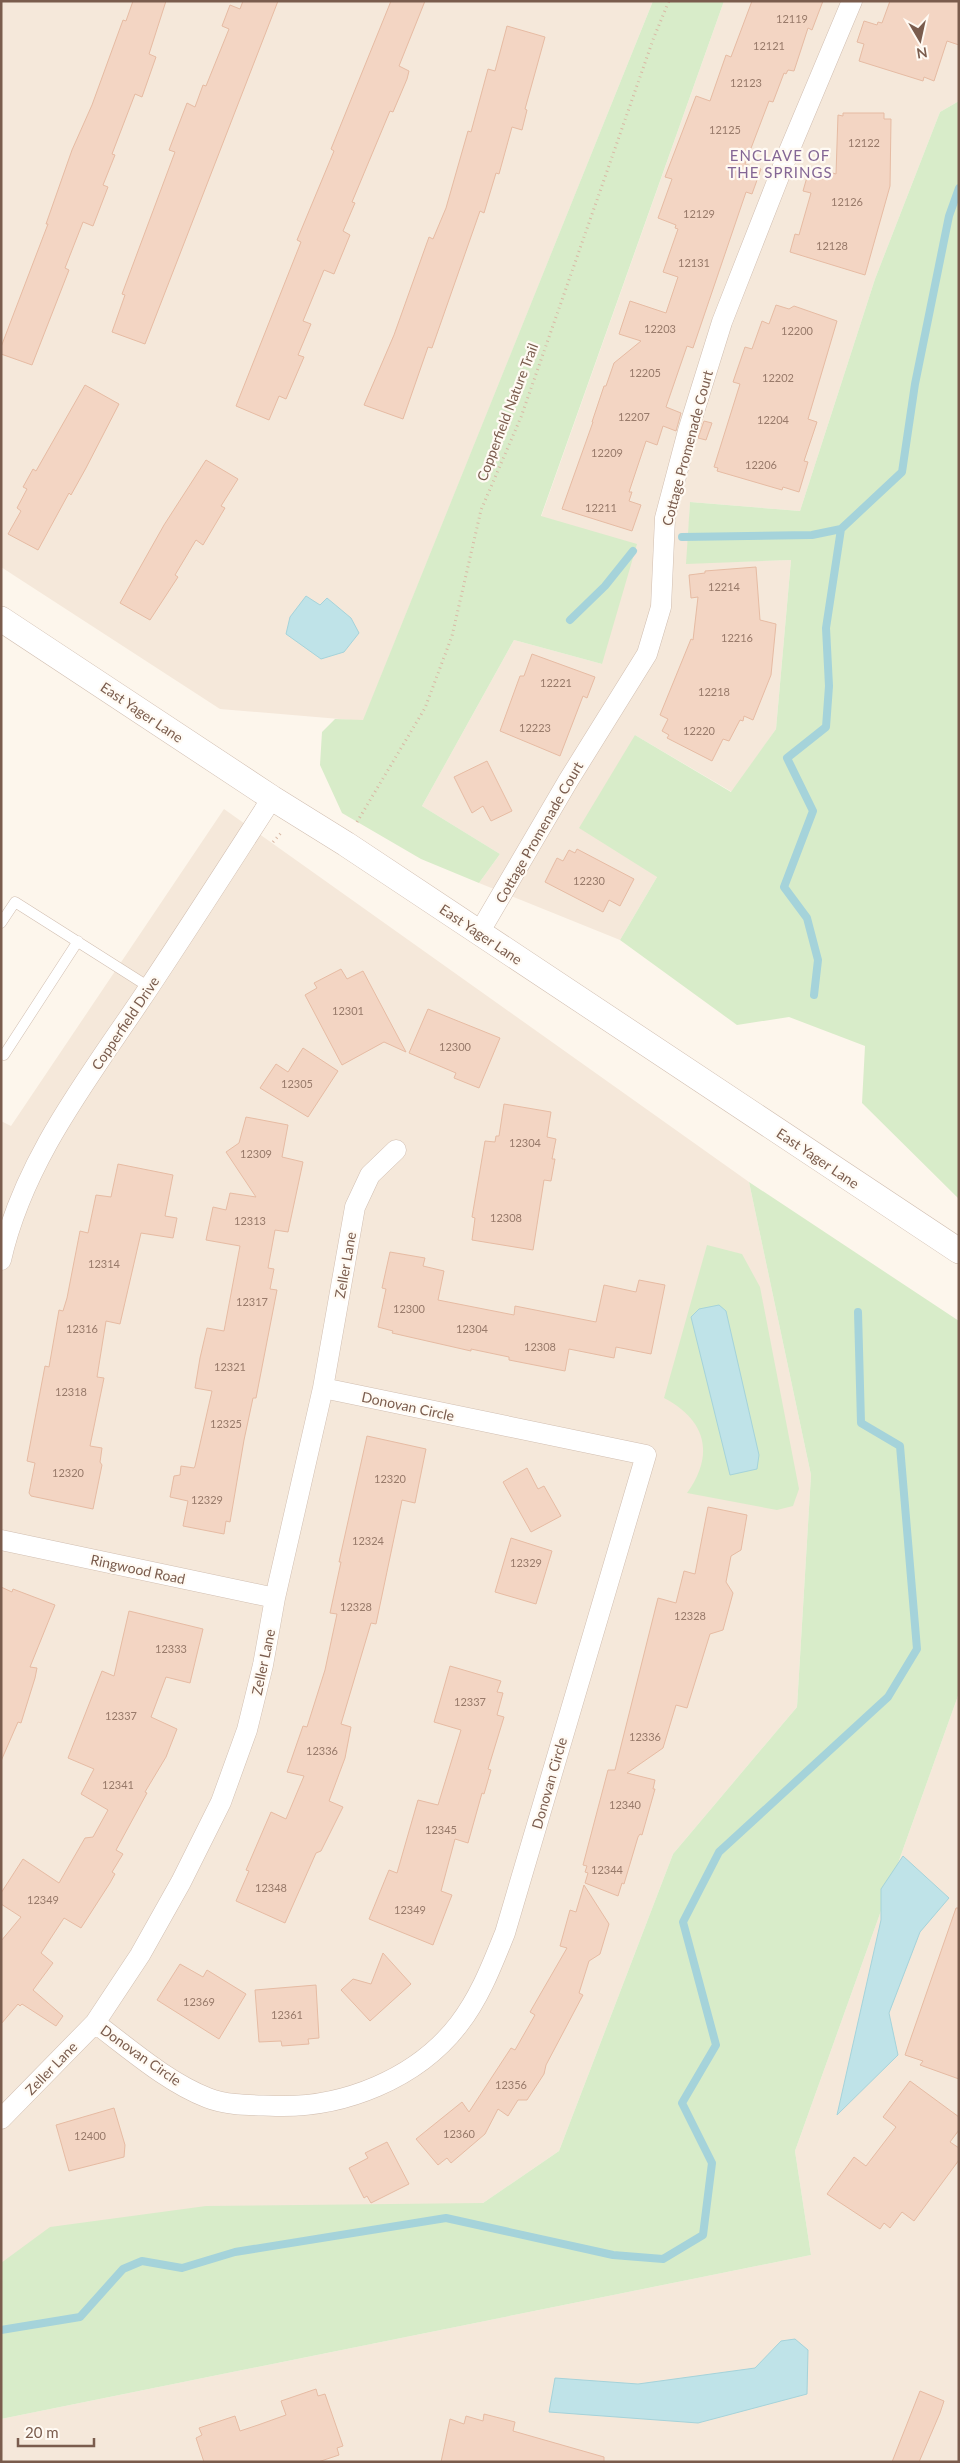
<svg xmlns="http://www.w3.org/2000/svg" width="960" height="2463" font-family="Lato,sans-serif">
  <rect width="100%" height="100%" fill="#fdf6ec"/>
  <path fill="#f5e8da" d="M 1,1 L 653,1 L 363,721 L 220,709 L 1,567 Z
    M 724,1 L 959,1 L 959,101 L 940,112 L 875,279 L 800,511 L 690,502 L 687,563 L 791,560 L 776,729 L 732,792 L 635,735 L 657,877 L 620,940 L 479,883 L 500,854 L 422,806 L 514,640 L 602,664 L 541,517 Z
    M 224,809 L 749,1182 L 811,1475 L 797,1707 L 673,1854 L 559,2151 L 483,2203 L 1,2380 L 1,1121 L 11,1126 Z
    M 959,1693 L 959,2462 L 1,2462 L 1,2419 L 811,2255 L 795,2151 Z"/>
  <path fill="#d8ecc9" d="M 653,1 L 724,1 L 541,516 L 637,544 L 602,664 L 514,640 L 422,806 L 500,854 L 479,883 L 421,859 L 342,813 L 320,765 L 322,732 L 335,719 L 363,720 Z
    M 959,101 L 959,1199 L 862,1103 L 865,1046 L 789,1017 L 737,1025 L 620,940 L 657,877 L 579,828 L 635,735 L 731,792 L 776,729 L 791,560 L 686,564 L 690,502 L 800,511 L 875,279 L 940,112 Z
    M 749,1182 L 959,1321 L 959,1693 L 795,2151 L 811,2255 L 1,2419 L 1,2263 L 50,2227 L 206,2206 L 483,2203 L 559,2151 L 673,1854 L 797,1707 L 811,1475 Z
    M 707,1245 L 742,1254 L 760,1287 L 799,1489 L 793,1506 L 777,1510 L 687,1493 C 715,1454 706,1420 664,1398 Z"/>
  <path fill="#bfe3e8" stroke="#a5d3da" d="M 306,596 L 320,605 L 327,598 L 351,618 L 359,633 L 344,652 L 321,659 L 286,634 L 290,617 Z
    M 719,1305 L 726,1311 L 759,1455 L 757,1469 L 730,1475 L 691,1317 L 699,1309 Z
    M 903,1856 L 949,1898 L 920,1932 L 889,2013 L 898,2055 L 837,2115 L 881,1920 L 881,1889 Z
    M 795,2339 L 808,2350 L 807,2394 L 698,2423 L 549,2412 L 555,2378 L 638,2384 L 755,2368 L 781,2341 Z"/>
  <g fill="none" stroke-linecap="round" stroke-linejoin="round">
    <path stroke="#a5d3da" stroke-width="8" d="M 682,537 L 812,535 L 841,529
      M 570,620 L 605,586 L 633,551
      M 814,995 L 818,960 L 807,918 L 784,887 L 813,811 L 787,758 L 826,727 L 829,686 L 826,628 L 841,529 L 902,472 L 915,384 L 949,216 L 959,188
      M 1,2330 L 80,2317 L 123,2269 L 142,2261 L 182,2268 L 235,2252 L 446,2218 L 613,2255 L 663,2259 L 703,2235 L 712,2163 L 682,2103 L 716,2045 L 683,1922 L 719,1852 L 888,1697 L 917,1649 L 900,1446 L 861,1423 L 858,1312"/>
  </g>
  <path fill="#f3d5c3" stroke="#e6bba3" d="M 133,1 L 166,1 L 149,54 L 156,57 L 142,97 L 135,94 L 112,154 L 115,155 L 103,185 L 108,187 L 93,226 L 83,222 L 65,268 L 69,270 L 32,365 L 1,354 L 1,347 L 48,224 L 46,224 L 72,150 L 92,105 L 123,20 L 126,21 Z
    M 243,1 L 278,1 L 145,344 L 112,332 L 125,295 L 122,294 L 175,152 L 169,150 L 187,103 L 195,107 L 203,85 L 206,86 L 229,29 L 222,26 L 230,5 L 240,9 Z
    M 391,1 L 425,1 L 399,66 L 409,71 L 407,79 L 393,112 L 390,111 L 352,202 L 355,203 L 343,231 L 350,235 L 334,274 L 324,270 L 303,321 L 311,324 L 298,355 L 304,357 L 286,399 L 279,396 L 269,420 L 236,406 L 301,242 L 297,240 L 334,151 L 331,149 Z
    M 752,1 L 823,1 L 812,30 L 808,28 L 794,71 L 788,70 L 786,74 L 784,73 L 773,102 L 769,101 L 745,164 L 761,169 L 752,194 L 746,192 L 693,348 L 687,346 L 666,407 L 681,413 L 676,431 L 663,426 L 657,445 L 646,441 L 629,492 L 632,492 L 629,501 L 641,505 L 632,531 L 562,509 L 593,422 L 592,422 L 604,386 L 606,386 L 614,363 L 641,341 L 619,334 L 630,301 L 666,313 L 678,277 L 663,272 L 678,229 L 675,228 L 676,225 L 658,218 L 672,179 L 665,177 L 696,96 L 710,101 L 726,55 L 731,57 Z
    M 890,1 L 959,1 L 959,45 L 947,41 L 934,81 L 924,77 L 923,81 L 859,61 L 864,44 L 857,42 L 864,21 L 877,25 L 878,22 L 882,23 Z
    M 507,26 L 545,37 L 525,109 L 527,110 L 522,130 L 512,127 L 499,174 L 496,173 L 484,213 L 480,211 L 432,348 L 428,347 L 403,419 L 364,405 L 394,335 L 429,237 L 433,239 L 446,208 L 468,131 L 471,132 L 488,69 L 495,71 Z
    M 843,113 L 884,113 L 884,119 L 891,119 L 890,186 L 865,275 L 790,252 L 795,234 L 799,235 L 811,193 L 803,191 L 809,170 L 825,174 L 826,171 L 836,174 L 838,115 L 843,116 Z
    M 776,305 L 789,309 L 794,306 L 837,321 L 808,419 L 817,422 L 804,461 L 808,462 L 799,492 L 783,487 L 782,490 L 717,471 L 718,468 L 714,467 L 740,384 L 733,382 L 745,347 L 752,349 L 762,321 L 769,324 Z
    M 85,385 L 119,404 L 86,468 L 71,495 L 69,493 L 38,550 L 8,534 L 21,511 L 17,508 L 27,489 L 23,487 L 33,469 L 36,471 Z
    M 704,421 L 712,423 L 706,440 L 698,438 Z
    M 206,460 L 238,479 L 221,506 L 225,508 L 203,545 L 196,540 L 175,575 L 178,577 L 150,620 L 120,603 L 164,525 Z
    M 756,567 L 760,620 L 776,624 L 771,675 L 753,720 L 744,716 L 743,721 L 740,720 L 729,741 L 723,739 L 712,761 L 667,738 L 669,735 L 662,731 L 668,719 L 660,715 L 691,639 L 693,640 L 698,597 L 691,598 L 689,575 L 705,573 L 705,571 Z
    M 532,654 L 595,677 L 587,698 L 583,696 L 560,756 L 500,731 L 520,676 L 524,676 Z
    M 487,761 L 512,811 L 491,821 L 483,806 L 472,813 L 454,777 Z
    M 577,849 L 634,879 L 620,906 L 609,900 L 603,912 L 545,882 L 557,858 L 563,861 L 569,850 L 575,853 Z
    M 341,969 L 347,979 L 363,971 L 406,1052 L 384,1042 L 342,1065 L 305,995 L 317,988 L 314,983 Z
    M 428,1009 L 500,1038 L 479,1088 L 454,1078 L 456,1073 L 409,1053 Z
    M 303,1048 L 338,1071 L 308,1117 L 260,1088 L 276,1064 L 288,1072 Z
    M 504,1104 L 551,1112 L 547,1137 L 556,1139 L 552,1159 L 555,1159 L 551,1181 L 544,1180 L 533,1250 L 472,1240 L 475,1218 L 472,1217 L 485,1141 L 495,1142 L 496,1136 L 499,1136 Z
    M 246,1117 L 288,1125 L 282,1157 L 303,1162 L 288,1232 L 275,1230 L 268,1268 L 274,1269 L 270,1289 L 277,1290 L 256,1398 L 253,1398 L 244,1440 L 230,1522 L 226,1521 L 224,1534 L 183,1526 L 188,1501 L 170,1497 L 174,1476 L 180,1475 L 181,1466 L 194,1468 L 195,1466 L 212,1391 L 195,1388 L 200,1358 L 207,1328 L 224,1331 L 240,1246 L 206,1240 L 213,1207 L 226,1210 L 230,1193 L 256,1197 L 226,1152 L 239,1143 Z
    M 118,1164 L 173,1175 L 165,1216 L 177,1218 L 173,1238 L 141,1233 L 120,1324 L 106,1321 L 97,1377 L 104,1378 L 90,1446 L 102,1448 L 100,1462 L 102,1465 L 93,1509 L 31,1496 L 29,1493 L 35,1463 L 27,1461 L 45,1366 L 49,1367 L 59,1310 L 63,1311 L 67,1298 L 80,1231 L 88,1233 L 96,1195 L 111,1197 Z
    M 390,1252 L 425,1258 L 423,1266 L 444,1271 L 438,1300 L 514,1315 L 515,1306 L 596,1322 L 604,1285 L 636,1292 L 639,1280 L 665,1285 L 651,1354 L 616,1347 L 614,1358 L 569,1349 L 565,1371 L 509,1360 L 509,1357 L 471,1349 L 471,1351 L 392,1333 L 393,1331 L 378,1327 L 386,1289 L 382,1288 Z
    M 367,1436 L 426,1449 L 415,1503 L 402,1500 L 376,1624 L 371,1623 L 341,1724 L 351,1727 L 345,1758 L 329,1801 L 343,1807 L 321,1851 L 316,1853 L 285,1923 L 236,1901 L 249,1871 L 246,1870 L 271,1812 L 286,1819 L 304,1776 L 287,1772 L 303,1726 L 307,1727 L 325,1670 L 337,1614 L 330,1613 L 341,1562 L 339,1562 Z
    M 527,1468 L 538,1489 L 544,1486 L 561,1516 L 531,1532 L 503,1482 Z
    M 708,1507 L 747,1515 L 741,1550 L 731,1556 L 726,1582 L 733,1593 L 723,1630 L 710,1634 L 687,1708 L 676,1705 L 663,1748 L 627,1773 L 655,1780 L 653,1789 L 655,1789 L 642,1835 L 640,1834 L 638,1837 L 624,1884 L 622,1883 L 618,1896 L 585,1883 L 588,1873 L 585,1872 L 587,1866 L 583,1865 L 608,1770 L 615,1770 L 658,1598 L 676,1603 L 684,1571 L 695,1574 Z
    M 511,1538 L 552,1551 L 536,1604 L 495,1592 Z
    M 1,1587 L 12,1592 L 13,1589 L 55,1605 L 30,1667 L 37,1668 L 35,1678 L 21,1723 L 18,1722 L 1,1761 Z
    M 129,1611 L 203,1629 L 190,1683 L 166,1677 L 151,1717 L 177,1729 L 166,1757 L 145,1792 L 147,1793 L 116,1850 L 123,1854 L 112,1872 L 115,1874 L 110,1883 L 81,1928 L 64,1918 L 41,1953 L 53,1963 L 33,1990 L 63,2016 L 56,2026 L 22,2004 L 20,2006 L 18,2004 L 1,2024 L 1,1941 L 21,1917 L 1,1904 L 1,1893 L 23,1859 L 59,1883 L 85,1838 L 93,1837 L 108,1810 L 81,1794 L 94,1769 L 68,1758 L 102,1671 L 114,1676 Z
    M 450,1666 L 501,1681 L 497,1692 L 503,1693 L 497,1715 L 504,1717 L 488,1769 L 491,1770 L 484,1794 L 482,1793 L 468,1843 L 455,1839 L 441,1891 L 452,1895 L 433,1945 L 369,1919 L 389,1870 L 397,1873 L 418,1800 L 438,1805 L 461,1730 L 434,1722 Z
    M 584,1885 L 609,1924 L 600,1954 L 589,1961 L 579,1993 L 583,1995 L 546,2065 L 544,2074 L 527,2100 L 518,2100 L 508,2116 L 498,2109 L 485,2134 L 451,2163 L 447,2158 L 438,2165 L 416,2139 L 462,2102 L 469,2112 L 511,2048 L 515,2050 L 535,2015 L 530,2012 L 567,1948 L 560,1946 L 570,1910 L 576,1912 Z
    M 956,1908 L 959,1908 L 959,2079 L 920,2065 L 923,2061 L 905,2055 Z
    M 383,1953 L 411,1984 L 370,2021 L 341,1990 L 353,1979 L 371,1984 Z
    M 180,1964 L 203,1977 L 207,1970 L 246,1994 L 219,2039 L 157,2000 Z
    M 316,1985 L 319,2038 L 308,2039 L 309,2044 L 282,2046 L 281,2041 L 259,2042 L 255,1990 Z
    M 910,2081 L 959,2117 L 959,2130 L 950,2142 L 959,2148 L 959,2160 L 914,2221 L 902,2212 L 890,2228 L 884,2223 L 880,2229 L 827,2194 L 854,2157 L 866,2166 L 896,2127 L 883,2117 Z
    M 114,2108 L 125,2145 L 124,2157 L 69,2171 L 56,2125 Z
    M 387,2142 L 409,2184 L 371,2203 L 367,2196 L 364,2198 L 349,2168 L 368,2158 L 365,2153 Z
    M 316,2389 L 318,2396 L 325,2394 L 343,2446 L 337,2448 L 339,2455 L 318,2462 L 204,2462 L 196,2438 L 202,2435 L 199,2428 L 235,2416 L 240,2431 L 258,2425 L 286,2415 L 281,2401 Z
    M 920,2391 L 944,2401 L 940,2413 L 919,2462 L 892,2462 Z
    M 484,2414 L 515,2422 L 513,2431 L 604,2457 L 604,2462 L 441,2462 L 450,2419 L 464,2424 L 466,2416 L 483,2421 Z"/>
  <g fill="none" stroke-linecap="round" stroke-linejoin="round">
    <g stroke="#d1beb0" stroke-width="11">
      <path id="service" d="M 1,923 L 15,902 L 149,987
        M 1,1054 L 4,1055 L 78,941"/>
    </g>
    <g stroke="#d1beb0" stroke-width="21">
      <path id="minor" d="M 479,933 L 568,781 L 647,654 L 661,607 L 665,518 L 688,431 L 722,322 L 789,151 L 852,1
        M 1,1260 C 23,1162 87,1080 142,998 C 186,932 229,865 272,798
        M 1,1540 L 275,1598
        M 95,2023 C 130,2049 167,2082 208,2098 C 228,2106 254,2105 276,2106 C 343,2108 417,2079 459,2024 C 480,1997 492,1965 505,1933 L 646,1455 L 323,1388
        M 1,2119 L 95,2023 L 140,1955 L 181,1882 L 221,1802 L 247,1730 L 263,1665 L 275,1598 L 323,1388 L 355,1207 L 370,1175 L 396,1150"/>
    </g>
    <g stroke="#d1beb0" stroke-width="26">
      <path id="tertiary" d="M 1,619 L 272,798 L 346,844 L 959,1251"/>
    </g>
    <path stroke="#d9b8a5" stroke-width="3" stroke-dasharray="1 4" stroke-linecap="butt" d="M 357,822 L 425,708 L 452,636 L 481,510 L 521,417 L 654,37 L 669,1
      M 273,842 L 282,832"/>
    <use href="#service" stroke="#fff" stroke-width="10"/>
    <use href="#minor" stroke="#fff" stroke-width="20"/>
    <use href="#tertiary" stroke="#fff" stroke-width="25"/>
  </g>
  <g text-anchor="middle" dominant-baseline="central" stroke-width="4.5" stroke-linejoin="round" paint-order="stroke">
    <g font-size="11" fill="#987a6a">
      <text x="792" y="18">12119</text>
      <text x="769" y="45">12121</text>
      <text x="746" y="82">12123</text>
      <text x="725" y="129">12125</text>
      <text x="864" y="142">12122</text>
      <text x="847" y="201">12126</text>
      <text x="699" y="213">12129</text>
      <text x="832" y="245">12128</text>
      <text x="694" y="262">12131</text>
      <text x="660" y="328">12203</text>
      <text x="797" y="330">12200</text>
      <text x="645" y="372">12205</text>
      <text x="778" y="377">12202</text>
      <text x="634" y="416">12207</text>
      <text x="773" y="419">12204</text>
      <text x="607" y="452">12209</text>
      <text x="761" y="464">12206</text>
      <text x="601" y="507">12211</text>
      <text x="724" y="586">12214</text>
      <text x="737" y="637">12216</text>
      <text x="556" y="682">12221</text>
      <text x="714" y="691">12218</text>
      <text x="535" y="727">12223</text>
      <text x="699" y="730">12220</text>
      <text x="589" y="880">12230</text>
      <text x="348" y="1010">12301</text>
      <text x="455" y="1046">12300</text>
      <text x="297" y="1083">12305</text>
      <text x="525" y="1142">12304</text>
      <text x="256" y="1153">12309</text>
      <text x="506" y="1217">12308</text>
      <text x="250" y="1220">12313</text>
      <text x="104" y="1263">12314</text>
      <text x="252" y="1301">12317</text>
      <text x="409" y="1308">12300</text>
      <text x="82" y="1328">12316</text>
      <text x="472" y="1328">12304</text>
      <text x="540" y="1346">12308</text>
      <text x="230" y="1366">12321</text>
      <text x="71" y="1391">12318</text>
      <text x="226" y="1423">12325</text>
      <text x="68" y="1472">12320</text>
      <text x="390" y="1478">12320</text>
      <text x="207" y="1499">12329</text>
      <text x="368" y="1540">12324</text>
      <text x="526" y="1562">12329</text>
      <text x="356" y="1606">12328</text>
      <text x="690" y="1615">12328</text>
      <text x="171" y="1648">12333</text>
      <text x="470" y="1701">12337</text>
      <text x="121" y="1715">12337</text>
      <text x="645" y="1736">12336</text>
      <text x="322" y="1750">12336</text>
      <text x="118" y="1784">12341</text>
      <text x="625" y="1804">12340</text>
      <text x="441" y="1829">12345</text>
      <text x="607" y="1869">12344</text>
      <text x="271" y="1887">12348</text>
      <text x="43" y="1899">12349</text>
      <text x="410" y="1909">12349</text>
      <text x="199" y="2001">12369</text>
      <text x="287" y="2014">12361</text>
      <text x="511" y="2084">12356</text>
      <text x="459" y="2133">12360</text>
      <text x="90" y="2135">12400</text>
    </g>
    <g font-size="14" fill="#7a5c4d" stroke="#fffaf3">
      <text transform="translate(507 412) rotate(-69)">Copperfield Nature Trail</text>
      <text transform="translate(687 448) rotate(-75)">Cottage Promenade Court</text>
      <text transform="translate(142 712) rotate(34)">East Yager Lane</text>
      <text transform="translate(539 832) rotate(-60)">Cottage Promenade Court</text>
      <text transform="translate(481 934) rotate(34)">East Yager Lane</text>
      <text transform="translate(125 1023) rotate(-56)">Copperfield Drive</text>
      <text transform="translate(818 1158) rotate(34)">East Yager Lane</text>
      <text transform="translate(345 1265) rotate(-80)">Zeller Lane</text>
      <text transform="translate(408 1406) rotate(12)">Donovan Circle</text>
      <text transform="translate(138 1569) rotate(12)">Ringwood Road</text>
      <text transform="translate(263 1662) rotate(-78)">Zeller Lane</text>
      <text transform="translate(549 1783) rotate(-74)">Donovan Circle</text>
      <text transform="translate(141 2055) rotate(35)">Donovan Circle</text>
      <text transform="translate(51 2068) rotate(-46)">Zeller Lane</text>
    </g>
    <g font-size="15" letter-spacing="1" fill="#846695" stroke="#fffaf3">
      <text x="780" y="155">ENCLAVE OF<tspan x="780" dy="17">THE SPRINGS</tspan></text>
    </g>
  </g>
  <rect width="960" height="2463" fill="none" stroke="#7a5c4d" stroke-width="5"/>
  <g transform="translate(920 40) rotate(171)" stroke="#fffaf3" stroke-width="4" paint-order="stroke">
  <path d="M0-4L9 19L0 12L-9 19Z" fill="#7a5c4d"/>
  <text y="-8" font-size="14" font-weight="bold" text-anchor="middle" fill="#7a5c4d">N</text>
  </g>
  <path d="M18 2438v8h76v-8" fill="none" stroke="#7a5c4d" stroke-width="2.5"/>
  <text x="25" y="2438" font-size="15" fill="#7a5c4d" stroke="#fffaf3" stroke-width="4" paint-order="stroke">20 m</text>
</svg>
